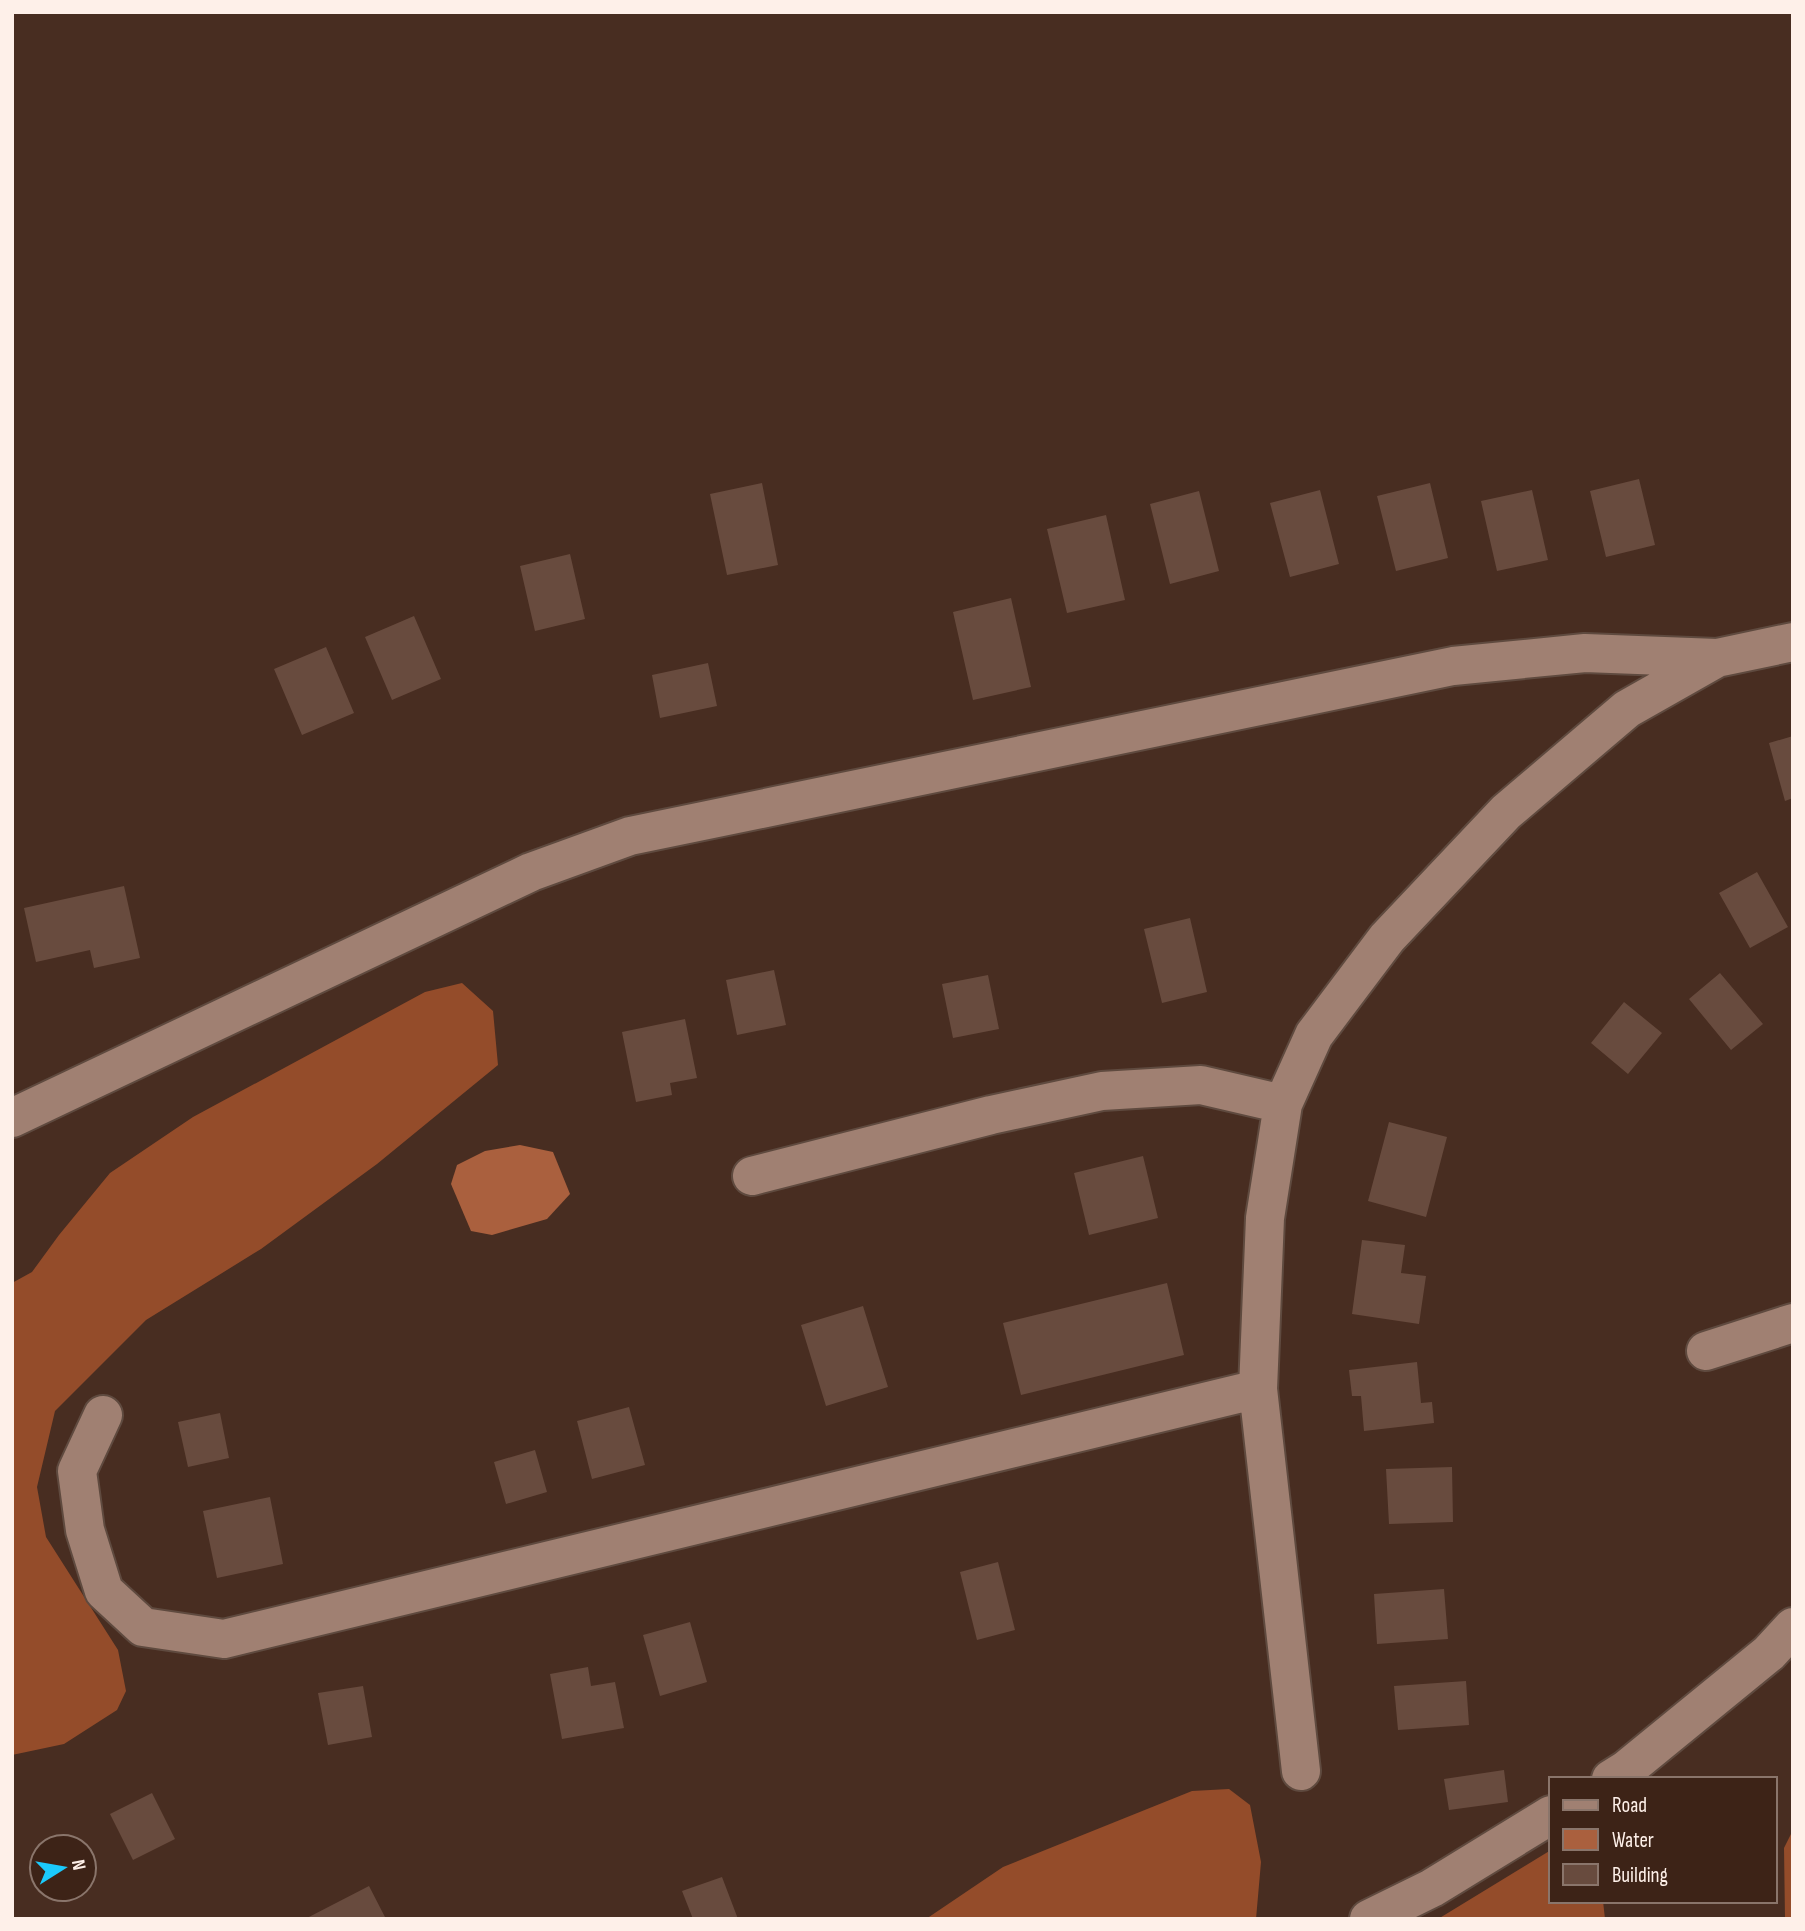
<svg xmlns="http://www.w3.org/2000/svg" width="1805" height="1931" font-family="'Sofia Sans Condensed',sans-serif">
  <rect width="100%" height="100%" fill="#482d21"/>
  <path fill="#944c2a" d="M 462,983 L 493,1011 L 498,1065 L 377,1164 L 261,1249 L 146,1320 L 55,1411 L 37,1487 L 46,1537 L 118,1650 L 126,1691 L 117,1710 L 64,1744 L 12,1755 L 12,1283 L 32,1272 L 59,1235 L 110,1173 L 193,1117 L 425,992 Z
    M 1229,1789 L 1250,1805 L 1261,1862 L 1256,1919 L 926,1919 L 1003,1867 L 1192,1791 Z
    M 1793,1830 L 1793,1919 L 1785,1919 L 1784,1848 Z
    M 1551,1850 L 1551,1901 L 1603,1901 L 1605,1919 L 1438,1919 Z"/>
  <path fill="#aa603e" d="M 520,1145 L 553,1152 L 570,1194 L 547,1219 L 492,1235 L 471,1231 L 451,1184 L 457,1165 L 485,1151 Z"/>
  <path fill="#684b3e" d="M 1639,479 L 1655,545 L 1606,557 L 1590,491 Z
    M 762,483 L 778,565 L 727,575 L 710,494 Z
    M 1430,483 L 1448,558 L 1396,571 L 1377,496 Z
    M 1320,490 L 1339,564 L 1290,577 L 1270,503 Z
    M 1532,490 L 1548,560 L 1497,571 L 1481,501 Z
    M 1199,491 L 1219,571 L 1170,584 L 1150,504 Z
    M 1106,515 L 1125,600 L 1067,613 L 1047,529 Z
    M 570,554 L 585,619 L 535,631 L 520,566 Z
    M 1011,598 L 1031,687 L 973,700 L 953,612 Z
    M 414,616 L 441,679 L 392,700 L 365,637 Z
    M 326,647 L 354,713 L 302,735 L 274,669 Z
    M 708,663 L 717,706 L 660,718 L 652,675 Z
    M 1793,736 L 1793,798 L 1785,801 L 1769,743 Z
    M 1757,872 L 1788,927 L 1750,948 L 1719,893 Z
    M 124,886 L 140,958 L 94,968 L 90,950 L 36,962 L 24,908 Z
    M 1190,918 L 1207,992 L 1162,1003 L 1144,929 Z
    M 774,970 L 786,1025 L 737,1035 L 726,980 Z
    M 1720,973 L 1763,1024 L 1731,1050 L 1689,999 Z
    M 988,975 L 999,1029 L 953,1038 L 942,984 Z
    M 1624,1002 L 1662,1033 L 1628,1074 L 1591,1043 Z
    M 685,1019 L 697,1078 L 670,1083 L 672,1095 L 636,1102 L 622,1032 Z
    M 1389,1122 L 1447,1137 L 1426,1217 L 1368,1201 Z
    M 1143,1156 L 1158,1218 L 1089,1235 L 1074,1173 Z
    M 1362,1240 L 1405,1245 L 1401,1273 L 1426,1276 L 1419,1324 L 1352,1314 Z
    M 1167,1283 L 1184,1355 L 1021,1395 L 1003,1323 Z
    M 863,1306 L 888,1387 L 826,1406 L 801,1325 Z
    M 1417,1362 L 1421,1403 L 1432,1402 L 1434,1423 L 1364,1431 L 1361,1396 L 1352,1396 L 1349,1370 Z
    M 629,1407 L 645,1465 L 592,1479 L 577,1421 Z
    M 220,1413 L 229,1458 L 188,1467 L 178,1422 Z
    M 535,1450 L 547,1492 L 506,1504 L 494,1462 Z
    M 1452,1467 L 1453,1522 L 1389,1524 L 1386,1469 Z
    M 270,1497 L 283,1564 L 217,1578 L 203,1511 Z
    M 998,1562 L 1015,1630 L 977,1640 L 960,1572 Z
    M 1444,1589 L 1448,1639 L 1377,1644 L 1374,1594 Z
    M 690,1622 L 707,1682 L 660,1696 L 643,1635 Z
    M 588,1667 L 591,1686 L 615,1682 L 624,1728 L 562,1739 L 550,1674 Z
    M 1466,1681 L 1469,1725 L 1398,1730 L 1394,1686 Z
    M 363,1686 L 372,1737 L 328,1745 L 318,1693 Z
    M 1504,1770 L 1508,1802 L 1449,1810 L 1444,1779 Z
    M 152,1793 L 175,1839 L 133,1860 L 110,1814 Z
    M 722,1877 L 738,1919 L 693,1919 L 682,1891 Z
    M 369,1886 L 386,1919 L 305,1919 Z"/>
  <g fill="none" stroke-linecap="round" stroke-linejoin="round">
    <g stroke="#5f4a3f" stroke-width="42">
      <path id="minor" d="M 12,1118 L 531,872 L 630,836 L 1453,666 L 1585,653 L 1717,658
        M 752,1176 L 991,1115 L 1102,1091 L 1201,1085 L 1283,1104
        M 1706,1351 L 1793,1323
        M 103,1415 L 77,1471 L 85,1530 L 104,1591 L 143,1627 L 224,1639 L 1258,1389
        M 1301,1771 L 1258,1389 L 1265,1218 L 1283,1104 L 1314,1035 L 1387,938 L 1506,812 L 1627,709 L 1717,658 L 1793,642
        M 1611,1779 L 1627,1769 L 1769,1653 L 1793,1627
        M 1369,1919 L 1432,1888 L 1551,1815"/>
    </g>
    <use href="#minor" stroke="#a08072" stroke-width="38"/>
  </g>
  <rect width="1805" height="1931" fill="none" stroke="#fef0e9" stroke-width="28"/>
  <rect x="1549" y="1777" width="228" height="126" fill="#3d2317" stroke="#8a756b" stroke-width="2"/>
  <rect x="1563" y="1800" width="35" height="10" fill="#a08072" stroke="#8a756b" stroke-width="2"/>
  <text x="1612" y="1812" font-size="21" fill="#fef0e9">Road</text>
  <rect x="1563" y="1829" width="35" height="21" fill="#aa603e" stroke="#8a756b" stroke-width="2"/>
  <text x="1612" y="1847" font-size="21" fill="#fef0e9">Water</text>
  <rect x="1563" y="1864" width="35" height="21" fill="#684b3e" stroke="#8a756b" stroke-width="2"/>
  <text x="1612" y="1882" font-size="21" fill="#fef0e9">Building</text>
  <g transform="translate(63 1868) rotate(79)"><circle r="33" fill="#3d2317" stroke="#8a756b" stroke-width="2"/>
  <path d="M0-5L12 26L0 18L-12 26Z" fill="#1bcafc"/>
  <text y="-10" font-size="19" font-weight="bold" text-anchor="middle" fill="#fef0e9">N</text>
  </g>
</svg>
